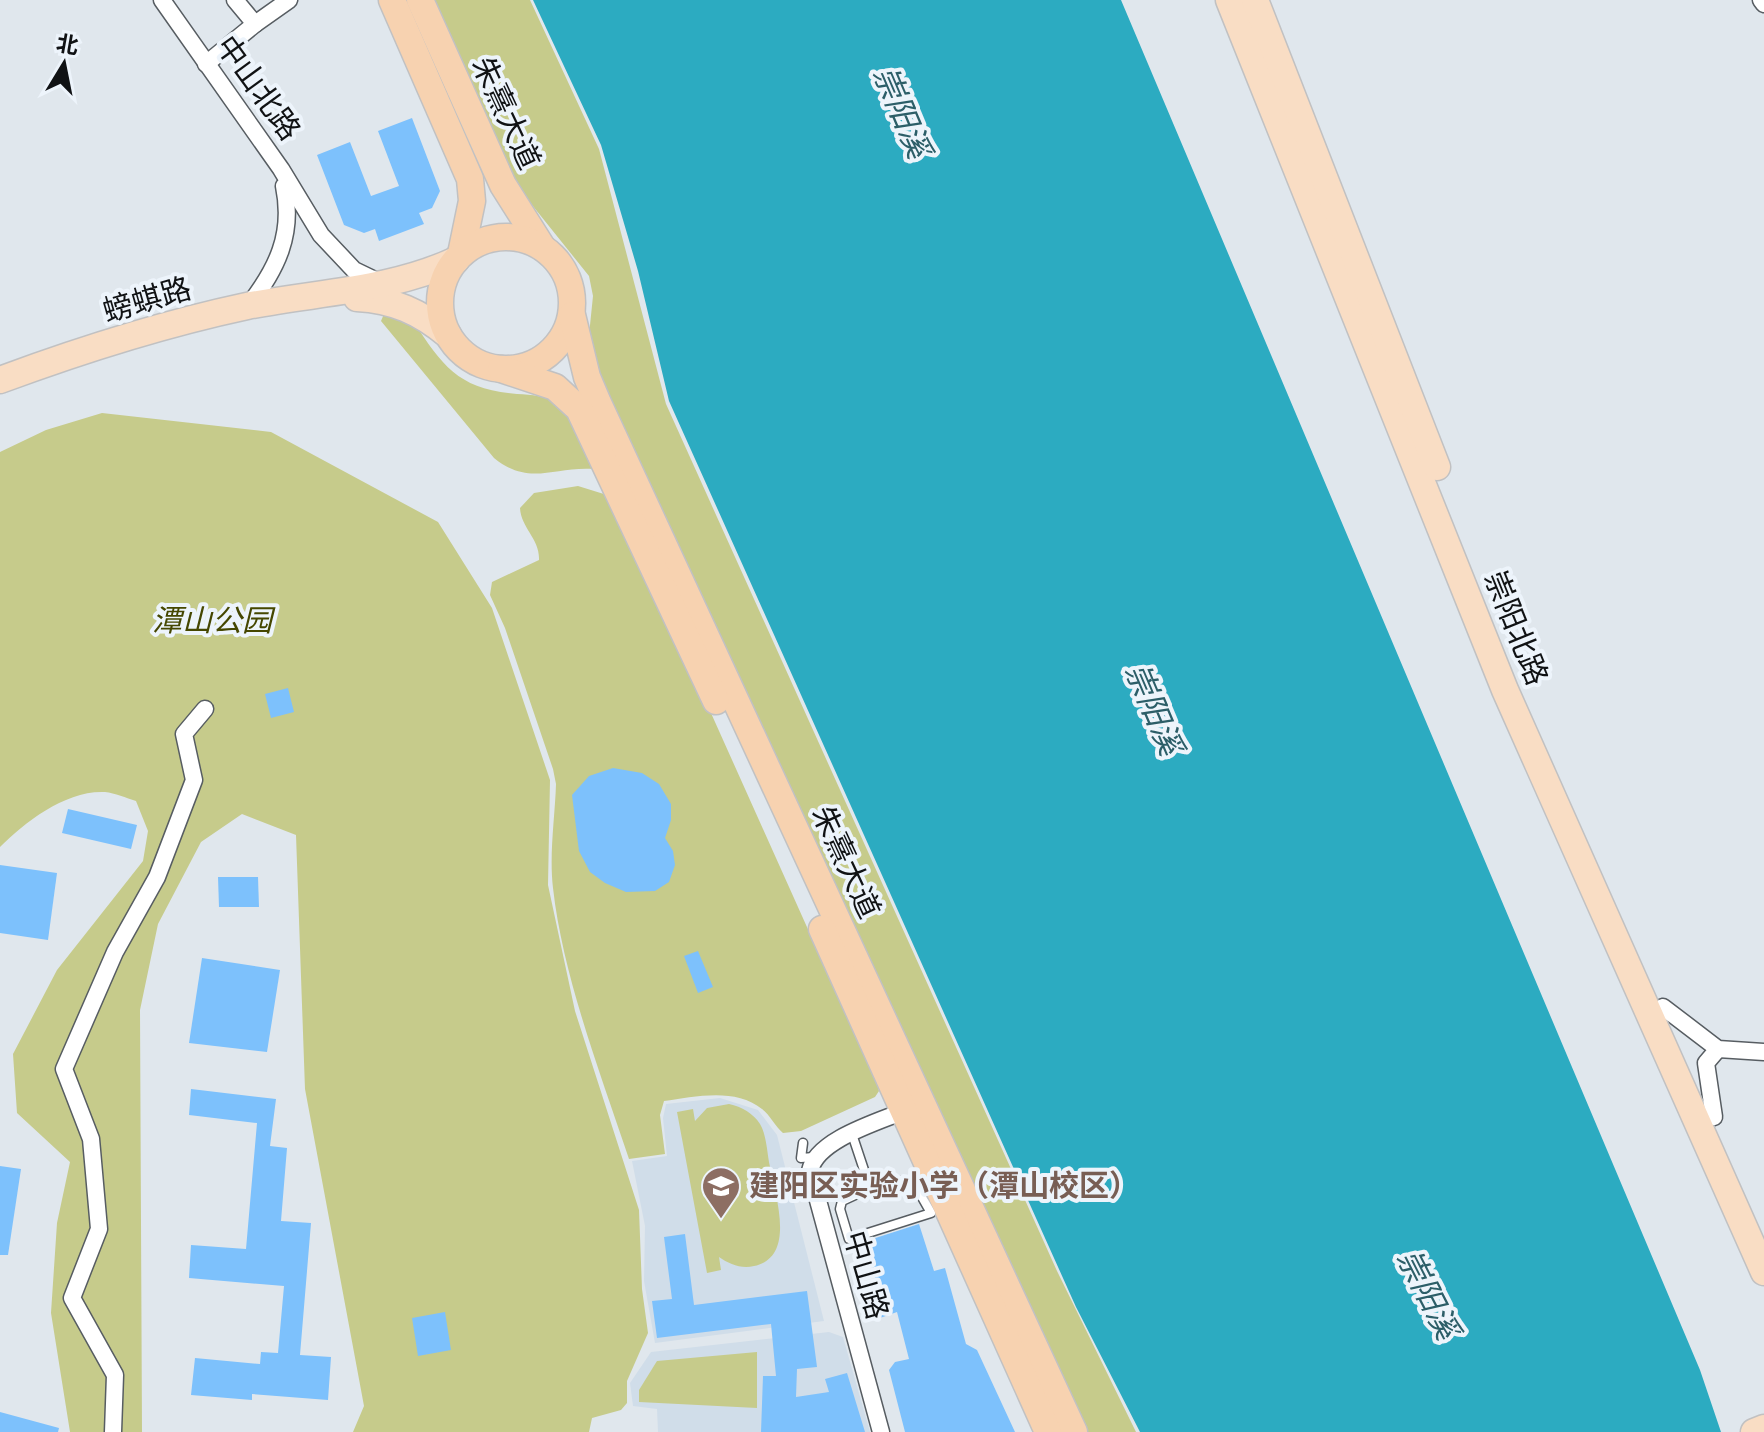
<svg xmlns="http://www.w3.org/2000/svg" width="1764" height="1432" font-family="Spectral,'Noto Sans SC',serif">
<style>
.built{fill:#d0dde9}
.green{fill:#c6cb8b}
.water{fill:#2cabc1}
.building{fill:#7dc1fc}
.lines{fill:none;stroke-linecap:round;stroke-linejoin:round}
.service-casing{stroke:#575d62;stroke-width:11}
.minor-casing{stroke:#575d62;stroke-width:19}
.primary-casing{stroke:#c1c1c2;stroke-width:29}
.trunk-casing{stroke:#c1c1c2;stroke-width:29}
.service{stroke:#fff;stroke-width:8}
.minor{stroke:#fff;stroke-width:16}
.primary{stroke:#f9ddc4;stroke-width:26}
.trunk{stroke:#f7d2b0;stroke-width:26}
.labels{text-anchor:middle;stroke-width:8;stroke-linejoin:round;paint-order:stroke}
.street-label{font-size:30px;fill:#101214;stroke:#edf4fb}
.park-label{font-size:30px;font-style:italic;fill:#454701;stroke:#edf4fb}
.education-label{font-size:30px;font-weight:bold;fill:#785e54;stroke:#edf4fb;text-anchor:start}
.water-label{font-size:32px;font-style:italic;fill:#2c5e68;stroke:#edf4fb}
</style>
<rect width="100%" height="100%" fill="#e0e7ed"/>
<g class="built">
<polygon points="720,1098 758,1110 777,1135 824,1321 655,1343 644,1281 645,1226 632,1161 667,1156 663,1118 666,1104"/>
<polygon points="829,1332 843,1337 870,1432 658,1432 657,1409 633,1406 630,1383 651,1352"/>
</g>
<g class="green">
<polygon points="428,0 530,0 599,149 666,404 1057,1271 1136,1432 1086,1432 602,390 589,335 593,296 589,276 520,190 467,87"/>
<path d="M384,314L413,321C444,368 459,389 517,394C532,395 546,395 558,405C576,420 584,448 594,469C554,466 529,487 494,458L381,321Z"/>
<path d="M102,413L271,432L438,522L492,608L550,780L548,885L575,1011L639,1210L642,1289L648,1333L627,1381V1403L621,1410L592,1418L589,1432H353L364,1406L305,1089L296,835L242,814L201,842L158,924L140,1010L142,1432H70L51,1313L57,1223L70,1162L17,1113L13,1054L57,970L143,861L148,831L136,801C126,798 115,793 105,792C66,790 25,822 0,847V452L46,430Z"/>
<path d="M578,486L607,495L702,693L876,1081L879,1091L875,1097L801,1131L783,1133C775,1126 770,1115 762,1109C735,1087 694,1097 664,1101L660,1115L665,1154L629,1159C601,1075 563,977 553,888C549,854 555,817 556,784L553,769L505,628L490,595L492,582L539,560C540,539 521,528 520,508L534,493Z"/>
<path d="M729,1104C742,1107 753,1113 760,1124C767,1136 767,1154 770,1167C775,1195 797,1257 754,1266C741,1269 729,1264 719,1257L721,1270L707,1273L677,1112L693,1109L695,1121L707,1108Z"/>
<polygon points="757,1352 757,1408 639,1402 639,1390 657,1361"/>
</g>
<polygon class="water" points="533,0 1121,0 1700,1370 1721,1432 1140,1432 1076,1307 669,401 638,271 601,145"/>
<g class="building">
<polygon points="412,118 440,191 432,208 419,213 424,224 379,241 375,229 364,233 344,225 317,155 350,142 371,196 399,186 378,131"/>
<polygon points="288,688 294,712 271,718 265,694"/>
<polygon points="613,768 642,773 659,784 671,804 671,820 665,838 673,851 675,865 669,882 655,891 626,892 605,883 590,872 579,851 572,795 589,776"/>
<polygon points="68,809 137,825 131,849 62,833"/>
<polygon points="0,865 57,873 48,940 0,933"/>
<polygon points="218,877 258,877 259,907 219,907"/>
<polygon points="698,951 713,987 698,993 684,956"/>
<polygon points="202,958 280,970 267,1052 189,1043"/>
<polygon points="191,1089 276,1099 270,1146 287,1148 281,1221 311,1223 300,1355 331,1357 328,1400 252,1394 252,1400 191,1395 195,1358 260,1364 261,1352 278,1353 284,1286 189,1278 191,1245 246,1249 257,1123 189,1115"/>
<polygon points="0,1166 21,1169 8,1255 0,1255"/>
<polygon points="919,1224 934,1271 945,1268 966,1344 977,1350 1015,1432 905,1432 889,1370 895,1362 909,1359 897,1312 880,1318 871,1292 879,1290 863,1242"/>
<polygon points="685,1234 694,1305 807,1291 817,1367 797,1369 796,1397 829,1392 825,1379 847,1373 865,1432 761,1432 763,1376 776,1376 771,1324 657,1338 652,1301 672,1299 664,1237"/>
<polygon points="445,1312 451,1350 418,1356 412,1318"/>
<polygon points="0,1412 59,1428 58,1432 0,1432"/>
</g>
<g class="lines">
<g class="service-casing">
<g id="service">
<polyline points="852,1134 870,1188 842,1201 840,1209 849,1239 931,1213 914,1183 897,1181 870,1188"/>
<polyline points="803,1143 801,1158 814,1157"/>
</g>
</g>
<g class="minor-casing">
<g id="minor">
<polyline points="162,0 281,169 321,235 354,270 381,283"/>
<polyline points="1761,0 1764,4"/>
<polyline points="255,24 289,0"/>
<polyline points="206,64 255,24 235,0"/>
<path d="M248,306C277,269 294,234 284,186"/>
<polyline points="1663,1007 1718,1049 1764,1052"/>
<polyline points="1714,1117 1706,1063 1718,1049"/>
<polyline points="113,1432 115,1375 72,1298 99,1229 91,1139 64,1069 115,952 157,877 194,780 184,734 205,709"/>
<path d="M881,1432L810,1171C816,1139 881,1121 909,1109"/>
</g>
</g>
<g class="primary-casing">
<g id="primary">
<polyline points="1229,0 1505,690 1764,1272"/>
<polyline points="1255,0 1437,467"/>
<path d="M357,298C394,300 420,312 448,335"/>
<path d="M0,380C81,350 163,324 247,306C318,292 390,291 456,260"/>
<polyline points="1754,1432 1764,1428"/>
</g>
</g>
<g class="trunk-casing">
<g id="trunk">
<polyline points="392,0 470,179 472,201 461,254"/>
<polyline points="420,0 503,185 542,247"/>
<circle cx="506" cy="303" r="66"/>
<polyline points="572,315 587,377 598,403 1074,1432"/>
<polyline points="501,369 555,387 579,409 716,701"/>
<polyline points="822,929 1048,1432"/>
</g>
</g>
<use href="#service" class="service"/>
<use href="#minor" class="minor"/>
<use href="#primary" class="primary"/>
<use href="#trunk" class="trunk"/>
</g>
<defs>
<g id="school-pin" transform="scale(2)"><path d="M0 17L-7.5 6A9.5 9.5 0 1 1 7.5 6Z" fill="#8d6e63" stroke="#edf4fb"/><path d="M0-5L7-2L0 1L-7-2ZM-4 1L0 2.5L4 1V4Q0 6-4 4Z" fill="#fff"/></g>
</defs>
<g fill-rule="evenodd">
<use href="#school-pin" x="721" y="1186"/>
</g>
<g class="labels">
<g class="street-label">
<text transform="translate(258 88) rotate(54)" y="10">中山北路</text>
<text transform="translate(506 113) rotate(65)" y="10">朱熹大道</text>
<text transform="translate(147 300) rotate(-16)" y="10">螃蜞路</text>
<text transform="translate(1516 628) rotate(68)" y="10">崇阳北路</text>
<text transform="translate(846 862) rotate(65)" y="10">朱熹大道</text>
<text transform="translate(866 1275) rotate(74)" y="10">中山路</text>
</g>
<g class="park-label">
<text x="212" y="631">潭山公园</text>
</g>
<g class="education-label">
<text x="749" y="1196">建阳区实验小学（潭山校区）</text>
</g>
<g class="water-label">
<text transform="translate(902 112) rotate(67)" y="11">崇阳溪</text>
<text transform="translate(1154 709) rotate(67)" y="11">崇阳溪</text>
<text transform="translate(1428 1294) rotate(63)" y="11">崇阳溪</text>
</g>
</g>
<g transform="translate(64 64) rotate(10)" stroke="#edf4fb" stroke-width="6" paint-order="stroke">
<path d="M0-6L14 30L0 20L-14 30Z" fill="#101214"/>
<text y="-12" font-size="22" font-weight="bold" text-anchor="middle" fill="#101214">北</text>
</g>
</svg>
